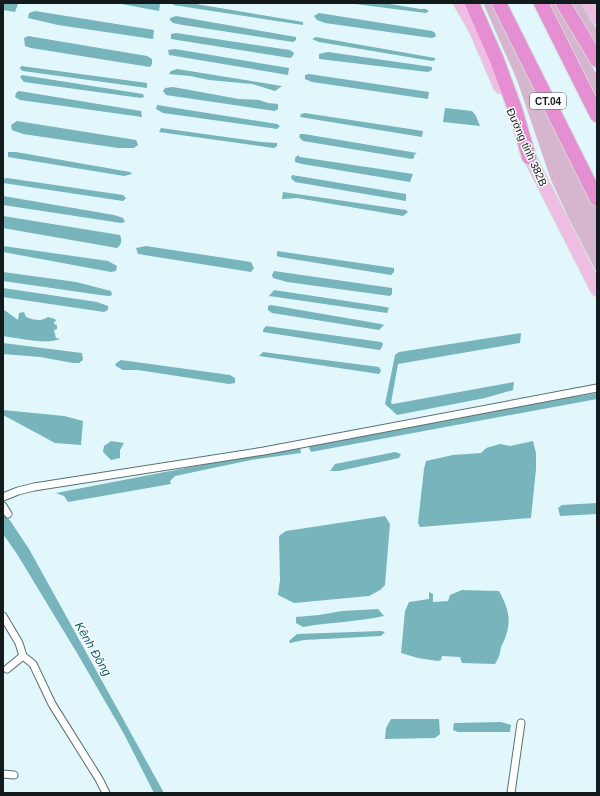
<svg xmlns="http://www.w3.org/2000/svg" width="600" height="796" font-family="Helvetica,sans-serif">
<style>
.green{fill:#d6b6ce}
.water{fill:#77b4bc}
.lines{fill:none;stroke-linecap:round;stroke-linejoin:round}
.minor-casing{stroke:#5c7072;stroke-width:9}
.primary-casing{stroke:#d4d6d6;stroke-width:14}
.motorway-casing{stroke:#d4d6d6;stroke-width:16}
.minor{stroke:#fff;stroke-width:7}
.primary{stroke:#efbce4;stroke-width:12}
.motorway{stroke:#e58fd2;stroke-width:14}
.labels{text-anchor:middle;stroke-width:3;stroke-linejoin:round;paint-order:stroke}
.shield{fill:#fff;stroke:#595f5f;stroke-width:1}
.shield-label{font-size:10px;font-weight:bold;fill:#121a1b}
.street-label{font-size:11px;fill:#121a1b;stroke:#fff}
.water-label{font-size:12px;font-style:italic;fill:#086069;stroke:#fff}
</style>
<rect width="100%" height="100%" fill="#e1f7fb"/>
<g class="green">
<polygon points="483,3 497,3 597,202 597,273 569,219 551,180 517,80"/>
<polygon points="545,3 554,3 571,29 597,75 597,105"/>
<polygon points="571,3 583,3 597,30 597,49"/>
</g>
<g class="water">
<polygon points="3,3 16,3 18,4 15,12 3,10"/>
<polygon points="116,3 160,4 159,11"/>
<polygon points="173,3 190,3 303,22 303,25 173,5"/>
<polygon points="347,3 384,3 420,9 426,9 429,11 426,13"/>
<polygon points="35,11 154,30 153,39 58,25 28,18 29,13"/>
<polygon points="319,13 432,31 435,33 436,35 435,37 431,38 325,23 317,20 314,16"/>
<polygon points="176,16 296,37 296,40 293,42 183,25 173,23 170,20 170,18"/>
<polygon points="176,33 290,50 294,53 293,56 290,58 171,39 171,34"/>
<polygon points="28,36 147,56 152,59 152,64 150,67 31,48 25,46 24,38"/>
<polygon points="316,37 435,58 435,60 432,61 319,42 312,39"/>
<polygon points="175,49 289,68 288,75 169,55 168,50"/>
<polygon points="328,52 432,67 432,70 428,72 319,59 319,54"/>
<polygon points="21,66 147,83 147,88 23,71 20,69"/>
<polygon points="177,69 282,86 275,91 252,84 209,80 190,76 169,74 171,71"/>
<polygon points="309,74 429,92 428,99 312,82 305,79 305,75"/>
<polygon points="22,75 143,94 144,97 141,98 24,82 20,77"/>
<polygon points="173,87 239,99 259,100 268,103 278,104 278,109 275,111 166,95 163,91 165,88"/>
<polygon points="19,91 141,111 142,117 20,100 15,97 16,93"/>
<polygon points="157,105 277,124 280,126 277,129 163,113 156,109"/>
<polygon points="445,108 472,111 476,116 480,126 443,122"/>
<polygon points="305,113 423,131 422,137 300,117 301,114"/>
<polygon points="17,121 136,140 138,145 134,148 118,148 23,134 12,130 11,125"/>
<polygon points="161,128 262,142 277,143 277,146 274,148 159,132"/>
<polygon points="300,134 304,134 417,153 414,155 414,158 412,159 303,141 299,137"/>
<polygon points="8,152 16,152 130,172 132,174 124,176 8,157"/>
<polygon points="298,155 300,157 413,174 410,182 302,164 295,162 295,158"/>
<polygon points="292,175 406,194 406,201 295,182 291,178"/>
<polygon points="7,178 123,195 126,198 123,201 3,183 3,179"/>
<polygon points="283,192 406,210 408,212 403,216 297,198 282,199"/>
<polygon points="3,196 114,215 123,218 125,222 121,223 3,205"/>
<path d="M3,216L120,235C122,240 122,244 117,248L3,228Z"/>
<polygon points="3,246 108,261 117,266 116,271 111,272 3,252"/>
<polygon points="146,246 251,262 254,268 251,272 138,254 136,248"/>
<polygon points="277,251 394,268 394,272 391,275 280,257 277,256"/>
<polygon points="274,271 392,288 392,294 390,296 287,282 273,278 272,275"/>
<polygon points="3,272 76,282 111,291 112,295 109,296 100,295 3,281"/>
<polygon points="3,288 97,302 108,306 108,310 104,312 3,297"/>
<polygon points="274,290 386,307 389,308 387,313 269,296"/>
<polygon points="271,305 381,324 384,325 379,330 272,313 268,310 268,306"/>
<path d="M3,309L18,320L19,313L24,312L26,317C35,320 40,322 48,317L55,319L56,321L54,322V324L57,325V329L54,330L56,338L60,339C47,345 18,338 3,336Z"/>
<polygon points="266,326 381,342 383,344 381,349 379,350 263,332 263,330"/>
<polygon points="521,333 520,343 398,364 391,403 393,404 514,382 513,390 485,398 397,415 385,404 394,360 395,355 399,352"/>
<polygon points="3,343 82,353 83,360 79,363 73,363 40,357 3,354"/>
<polygon points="263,352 379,367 381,371 379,374 259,356"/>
<polygon points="121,360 230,375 235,378 235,383 229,384 138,370 123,370 116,366 115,364"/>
<polygon points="597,393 597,399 311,452 309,448 310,446 498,409"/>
<polygon points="3,410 64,416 83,421 81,445 55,443 3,415"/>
<polygon points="111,441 124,443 120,450 120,458 111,460 103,452 104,446"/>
<polygon points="533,441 536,453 536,469 531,518 420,527 418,523 424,469 426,461 453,455 481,453 486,448 500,444 510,446"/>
<polygon points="300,446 301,453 251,460 175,476 170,481 171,484 68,502 64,496 56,493"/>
<polygon points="395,452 401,454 399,458 339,471 330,471 335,464"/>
<polygon points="597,503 597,514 560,516 558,508 562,505"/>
<polygon points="3,510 29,549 164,793 154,793 124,734 77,653 17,554 3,534"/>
<polygon points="385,516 390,524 385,585 380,590 369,596 294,603 278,595 280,580 279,536 286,531"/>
<path d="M462,590L499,591C507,606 512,618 506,635C505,639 503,643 501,647C500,654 499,658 495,664L462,663L460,657L442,656L441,660L438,661L418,658L401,653L405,611L409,602L429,599V592L433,594V602L448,601L450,595Z"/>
<path d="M378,609L384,616C357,622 330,622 303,627L296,623V617L319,615L342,611Z"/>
<polygon points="381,631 385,632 381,636 304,640 290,643 289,641 297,634"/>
<polygon points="391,719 439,719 440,734 435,738 385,739 386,728"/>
<polygon points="501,722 511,725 510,732 458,732 453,730 454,723"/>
</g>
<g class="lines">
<g class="minor-casing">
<g id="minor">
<polyline points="3,497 18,491 34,487 264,451 597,388"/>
<polyline points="3,506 8,514"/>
<polyline points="3,616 19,643 23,656 33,664 52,704 99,779 106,793"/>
<polyline points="7,669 23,656"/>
<polyline points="3,774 14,775"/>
<polyline points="511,793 521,723"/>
</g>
</g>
<g class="primary-casing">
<g id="primary">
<polyline points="460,3 475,29 500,87"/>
<polyline points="589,3 597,18"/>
<polyline points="525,148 597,290"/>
</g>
</g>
<g class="motorway-casing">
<g id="motorway">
<polyline points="472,3 497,60 515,109 529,157"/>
<polyline points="499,3 597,199"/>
<polyline points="541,3 597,115"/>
<polyline points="563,3 597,60"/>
</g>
</g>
<use href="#minor" class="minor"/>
<use href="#primary" class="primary"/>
<use href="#motorway" class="motorway"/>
</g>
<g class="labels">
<rect class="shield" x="530" y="93" width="36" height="16" rx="3"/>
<g class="shield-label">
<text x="548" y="105">CT.04</text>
</g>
<g class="street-label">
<text transform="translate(527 147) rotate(66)" y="4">Đường tỉnh 382B</text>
</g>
<g class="water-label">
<text transform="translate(93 649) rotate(60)" y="4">Kênh Đông</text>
</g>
</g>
<rect width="600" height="796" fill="none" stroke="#121a1b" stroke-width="8"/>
</svg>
